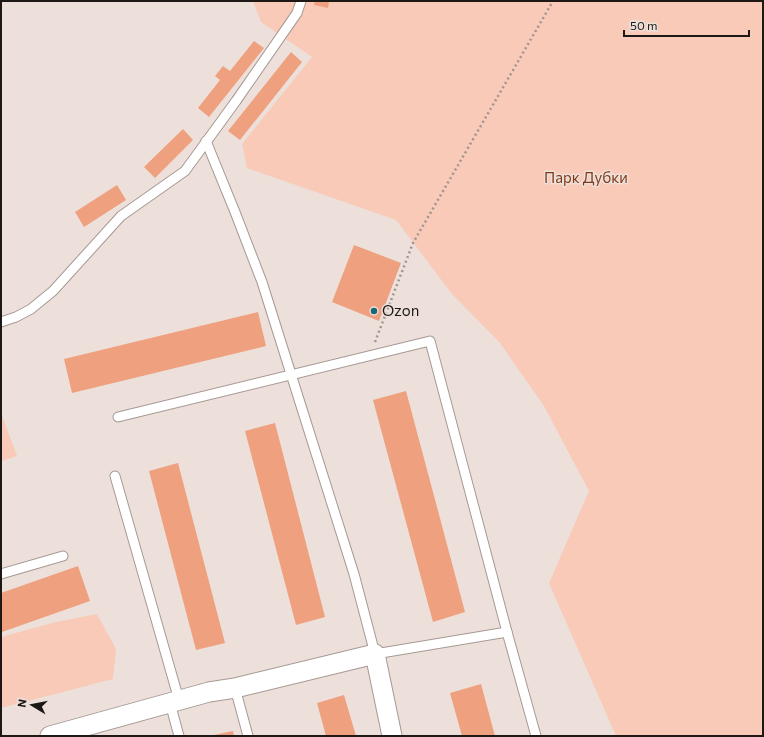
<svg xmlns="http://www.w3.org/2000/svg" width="764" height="737" font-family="Commissioner,sans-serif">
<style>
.green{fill:#f8cab7}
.building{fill:#eea07f}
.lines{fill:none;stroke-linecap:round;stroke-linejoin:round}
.lane-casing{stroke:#a69994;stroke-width:11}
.street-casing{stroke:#a69994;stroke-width:21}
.path{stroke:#9f9592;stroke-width:2.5;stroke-dasharray:2 3;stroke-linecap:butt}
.lane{stroke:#fff;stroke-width:9}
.street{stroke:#fff;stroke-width:19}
.poi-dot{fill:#1d6872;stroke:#ede0db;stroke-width:1.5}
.labels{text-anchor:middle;stroke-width:3;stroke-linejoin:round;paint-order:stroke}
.park-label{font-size:15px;fill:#803a18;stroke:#ede0db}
.poi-label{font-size:15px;fill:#1d1816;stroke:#ede0db;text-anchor:start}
</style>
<rect width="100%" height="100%" fill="#ede0db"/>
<g class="green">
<polygon points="253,1 763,1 763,736 616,736 549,583 589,491 544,406 500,343 452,294 396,220 247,168 242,144 312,57 261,22"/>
<polygon points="1,413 17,456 1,461"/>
<polygon points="97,614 116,649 113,679 1,708 1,637 56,622"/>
</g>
<g class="building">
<polygon points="315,1 329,1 328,8 314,5"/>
<polygon points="254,41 264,48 209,117 198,108 220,80 215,76 223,66 230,71"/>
<polygon points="291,52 302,62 240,140 228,131"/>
<polygon points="183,129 193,140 155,178 144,167"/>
<polygon points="117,185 126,200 84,227 75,212"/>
<polygon points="354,245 401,263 379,321 332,302"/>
<polygon points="258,312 266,346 72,393 64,359"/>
<polygon points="406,391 465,612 433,622 373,400"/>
<polygon points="275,423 325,617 296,625 245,431"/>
<polygon points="178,463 225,643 196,650 149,471"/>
<polygon points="78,566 90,601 2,632 1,593"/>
<polygon points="481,684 495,736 462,736 450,693"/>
<polygon points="344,695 356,736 326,736 317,703"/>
<polygon points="233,731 234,736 214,736 214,735"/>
</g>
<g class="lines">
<g class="lane-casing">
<g id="lane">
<polyline points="1,322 16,317 31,309 53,291 121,216 185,171 236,101 297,13 301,1"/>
<polyline points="118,417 430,341 507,632 375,654 354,574 262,282 235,212 206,141"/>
<polyline points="115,476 179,700"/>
<polyline points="1,574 63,556"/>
<polyline points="507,632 536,736"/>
<polyline points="235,688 248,736"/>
<polyline points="170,703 179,736"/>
</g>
</g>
<g class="street-casing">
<polyline id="street" points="50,736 209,692 235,688 375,654 392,736"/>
</g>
<polyline class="path" points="375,342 413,243 553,1"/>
<use href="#lane" class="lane"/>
<use href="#street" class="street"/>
</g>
<circle class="poi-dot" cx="374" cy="311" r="4"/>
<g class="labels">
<g class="park-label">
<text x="586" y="183">Парк Дубки</text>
</g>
<g class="poi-label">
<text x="382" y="316">Ozon</text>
</g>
</g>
<rect width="764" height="737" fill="none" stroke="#1d1816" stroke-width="4"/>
<g transform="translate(32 705) rotate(280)" stroke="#ede0db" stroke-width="3" paint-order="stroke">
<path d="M0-3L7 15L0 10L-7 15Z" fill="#1d1816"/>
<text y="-6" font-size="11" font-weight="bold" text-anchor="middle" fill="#1d1816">N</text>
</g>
<path d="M624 30v6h125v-6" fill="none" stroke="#1d1816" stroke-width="2"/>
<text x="630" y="30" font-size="12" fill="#1d1816" stroke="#ede0db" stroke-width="3" paint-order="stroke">50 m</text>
</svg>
